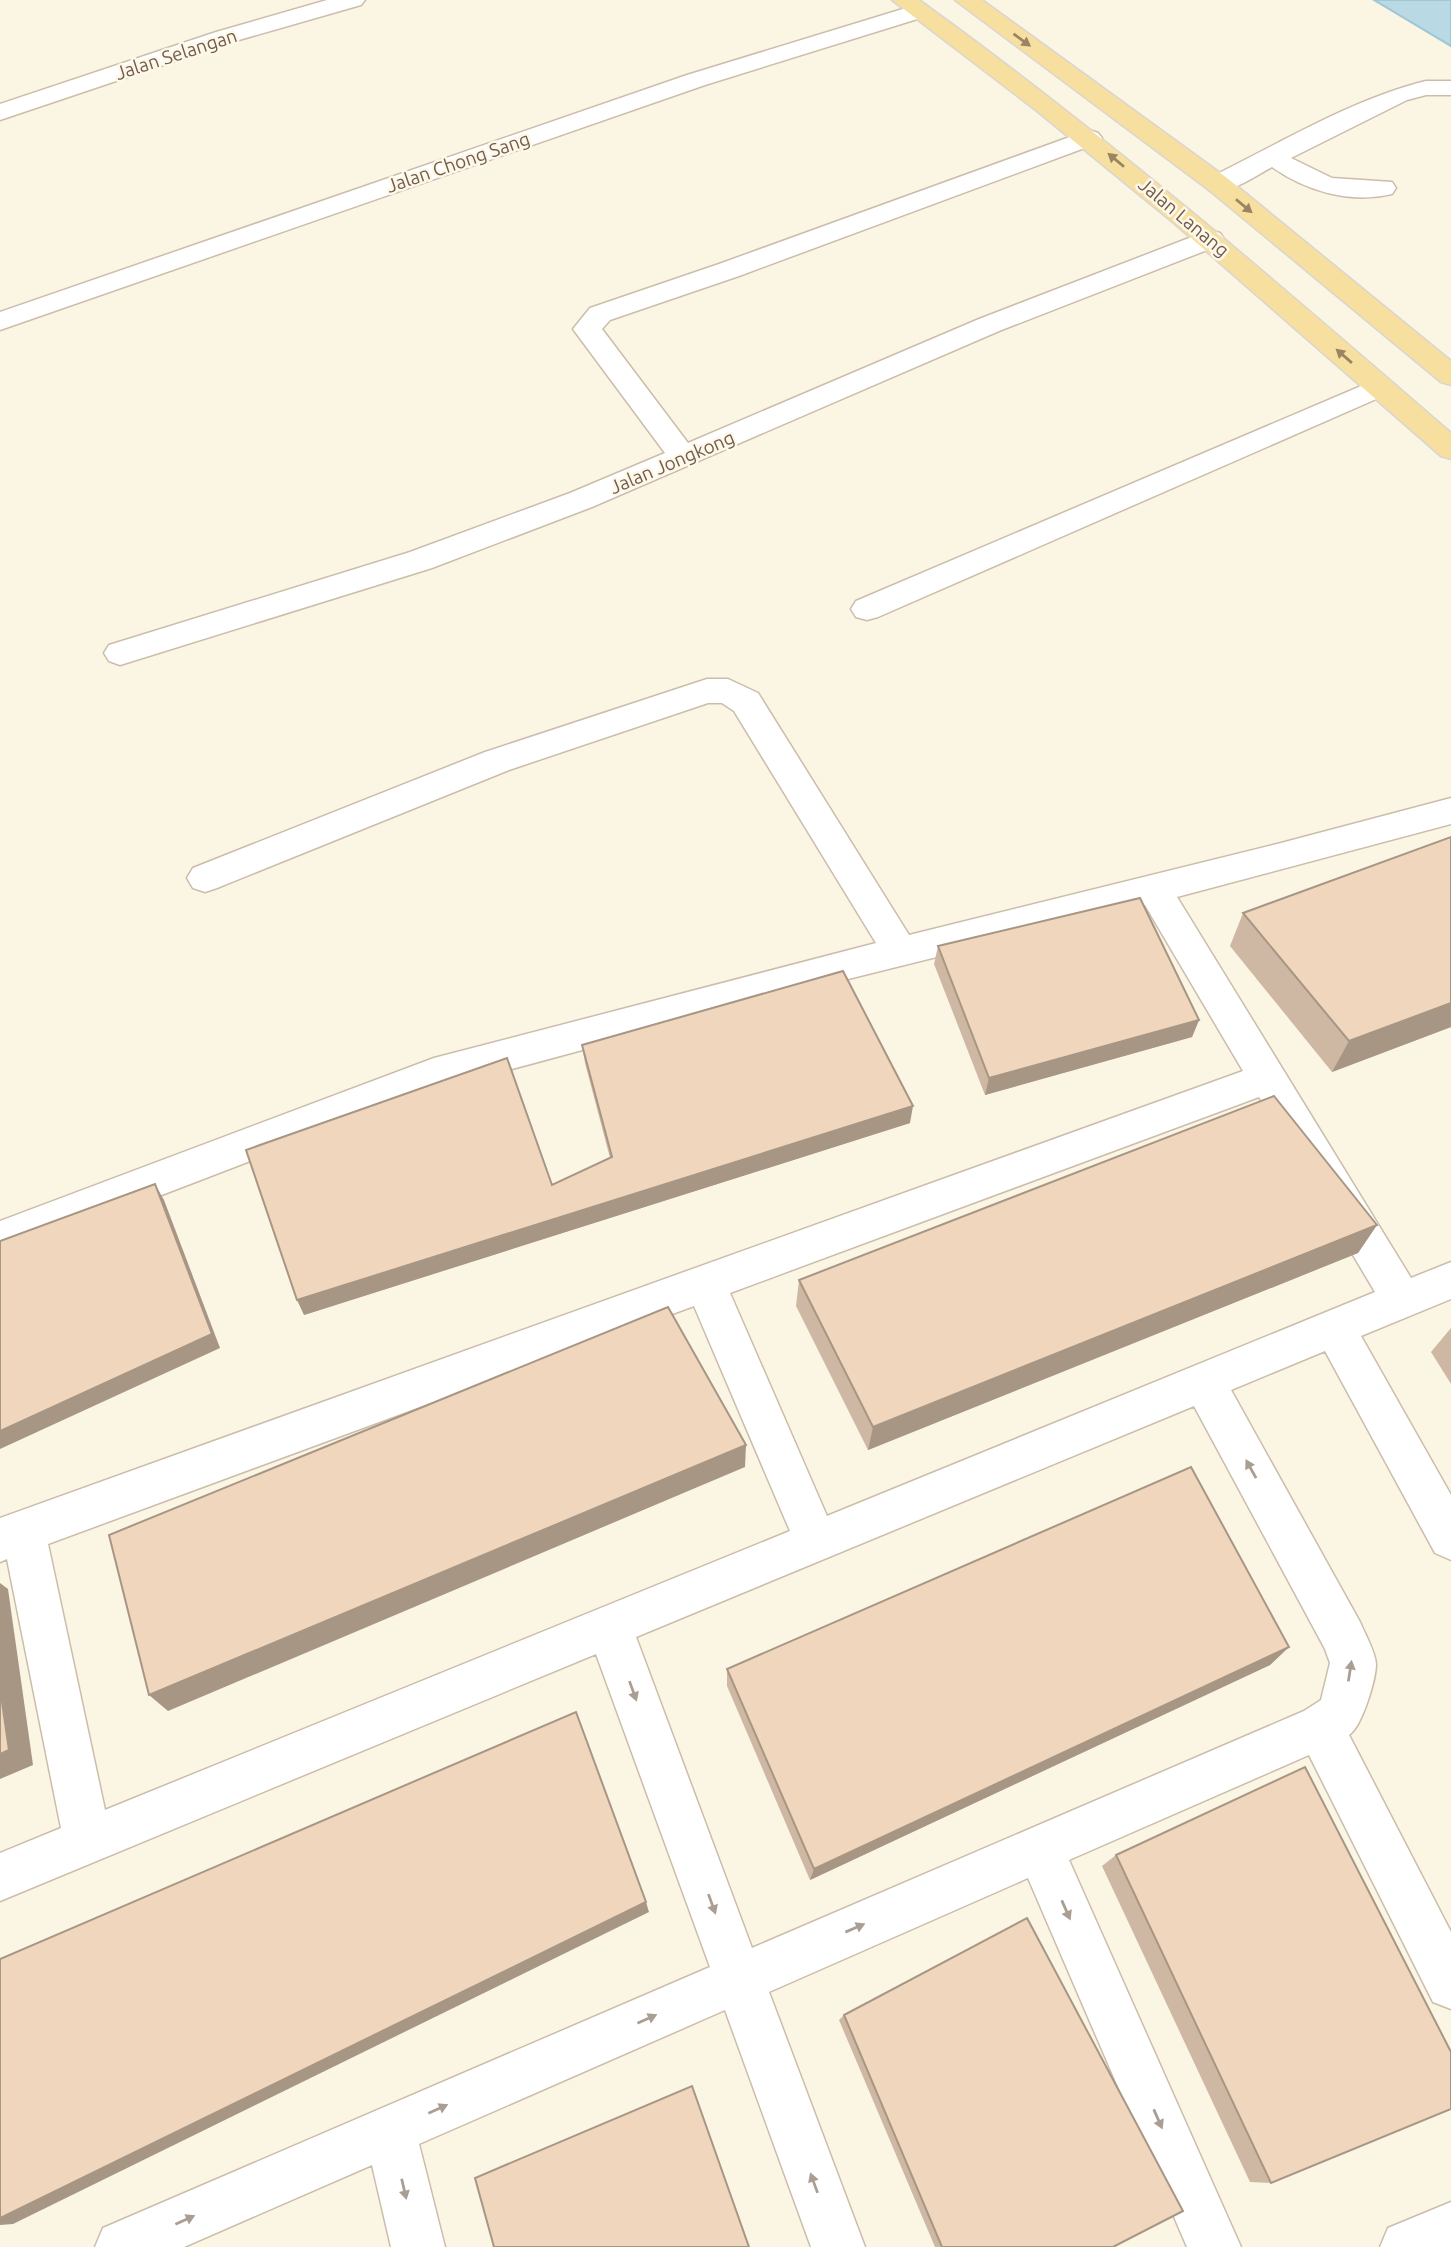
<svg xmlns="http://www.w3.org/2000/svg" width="1451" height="2247" font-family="Ubuntu,sans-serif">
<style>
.water{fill:#b9d9e4;stroke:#a0c7d5;stroke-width:2}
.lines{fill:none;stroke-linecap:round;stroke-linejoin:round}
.minor-casing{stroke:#ccbdab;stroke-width:3}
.major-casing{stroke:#dad5d0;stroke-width:3}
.minor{fill:#fff;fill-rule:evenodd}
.major{fill:#f7e09f;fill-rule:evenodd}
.wall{fill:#ceb8a3}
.shaded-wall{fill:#a79684}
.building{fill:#efd6bd;stroke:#a79684;stroke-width:2}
.oneway{fill:#9a8464}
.oneway2{fill:#aa9e93}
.labels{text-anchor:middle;stroke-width:5;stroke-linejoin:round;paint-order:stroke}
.far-street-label{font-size:19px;fill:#725d4b;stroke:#fef8ea}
</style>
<rect width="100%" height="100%" fill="#fbf5e4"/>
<polygon class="water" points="1374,0 1451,0 1451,46"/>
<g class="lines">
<g class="minor-casing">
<g id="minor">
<polygon points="327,0 365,0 361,5 232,42 0,120 0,104 216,32"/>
<polygon points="919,4 927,6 931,11 927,16 705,85 0,330 0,312 687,75"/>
<path d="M1426,81H1451V95H1426L1407,100L1291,158L1332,178L1392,182L1396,188L1392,194C1350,204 1306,191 1272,167C1253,177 1230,195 1209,190L1205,184L1209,178C1277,145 1352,99 1426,81Z"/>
<polygon points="1089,130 1098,133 1102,138 1098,143 739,276 610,320 602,329 688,443 979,319 1202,233 1211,231 1220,233 1224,239 1220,245 999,331 592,507 432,568 120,665 109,661 104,653 109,645 410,552 570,493 665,453 573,329 590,308 719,264"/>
<polygon points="1380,378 1390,381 1394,387 1390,393 878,617 867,620 856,617 851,609 856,601"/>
<path d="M707,679H728L758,693L909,935L1281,843L1451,798V824L1177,897L1411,1278L1451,1262V1299L1361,1336L1451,1495V1560L1435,1553L1325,1351L1231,1390L1360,1622C1365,1634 1375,1651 1376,1664C1376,1679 1362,1727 1349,1735L1451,1932V2009L1433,2002L1309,1755L1069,1860L1241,2247H1187L1028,1878L769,1992L865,2247H811L725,2010L419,2144L445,2247H391L372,2165L184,2247H95L103,2228L710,1967L596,1654L0,1901V1853L61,1828L7,1559L0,1562V1518L1243,1071L1145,905L812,988L438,1089L0,1257V1221L434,1058L876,943L734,711L722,703H708L509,770L217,888L205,892L193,888L187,878L193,868L485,752ZM1259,1097L1375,1292L827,1516L730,1293ZM694,1306L790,1531L105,1810L48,1544ZM1194,1406L1325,1649L1330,1663L1321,1700L1304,1711L752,1948L636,1637Z"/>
<polygon points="1451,2202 1451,2247 1380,2247 1388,2228"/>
</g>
</g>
<g class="major-casing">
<g id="major">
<path d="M892,0H919C1105,134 1278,283 1451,433V459L1441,456L1174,223L1037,111Z"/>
<polygon points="955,0 982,0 1227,178 1451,361 1451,385 1441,382 1209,190"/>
</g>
</g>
<use href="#minor" class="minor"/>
<use href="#major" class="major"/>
</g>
<g class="wall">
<polygon points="1451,837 1451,1027 1332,1072 1230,946 1243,913"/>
<polygon points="938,946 1199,1020 1192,1037 985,1095 934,964"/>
<polygon points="582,1045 910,1123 304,1315 552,1185 610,1158 585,1063"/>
<polygon points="1377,1225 1358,1253 868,1450 796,1306 799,1280"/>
<polygon points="1451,1328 1451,1384 1431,1352"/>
<polygon points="1289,1647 1270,1665 810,1880 727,1686 727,1669"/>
<polygon points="1116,1855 1271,2183 1250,2182 1102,1866"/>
<polygon points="844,2015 1113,2247 935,2247 839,2020"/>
</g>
<g class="shaded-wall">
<polygon points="1451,1003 1451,1027 1332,1072 1349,1041"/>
<polygon points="1199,1020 1192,1037 985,1095 989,1078"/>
<polygon points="913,1106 910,1123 304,1315 297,1300"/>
<polygon points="155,1184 164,1200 220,1348 0,1449 0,1431"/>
<polygon points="1377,1225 1358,1253 868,1450 873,1427"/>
<polygon points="746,1445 745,1467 168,1711 149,1695"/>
<polygon points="0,1583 8,1589 33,1765 0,1779"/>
<polygon points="1289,1647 1270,1665 810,1880 814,1869"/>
<polygon points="646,1902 649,1912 13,2224 0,2225 0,2218"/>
</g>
<g class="building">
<polygon points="1451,837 1451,1003 1349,1041 1243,913"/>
<polygon points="1140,898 1199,1020 989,1078 938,946"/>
<polygon points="843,971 913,1106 297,1300 246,1150 507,1058 552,1185 612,1157 582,1045"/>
<polygon points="1274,1096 1377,1225 873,1427 799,1280"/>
<polygon points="155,1184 212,1334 0,1431 0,1241"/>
<polygon points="668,1307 746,1445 149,1695 109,1535"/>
<polygon points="1191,1467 1289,1647 814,1869 727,1669"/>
<polygon points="0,1688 9,1750 0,1754"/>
<polygon points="576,1712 646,1902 0,2218 0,1959"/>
<polygon points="1305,1767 1451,2052 1451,2109 1271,2183 1116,1855"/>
<polygon points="1027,1918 1183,2211 1113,2247 942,2247 844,2015"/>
<polygon points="692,2086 749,2247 494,2247 475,2178"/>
</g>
<defs><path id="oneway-solid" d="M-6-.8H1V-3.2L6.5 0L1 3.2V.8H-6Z" transform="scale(1.75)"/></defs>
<g class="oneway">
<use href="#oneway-solid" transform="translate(1022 40) rotate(36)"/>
<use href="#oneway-solid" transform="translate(1116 160) rotate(-140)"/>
<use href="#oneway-solid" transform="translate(1244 206) rotate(40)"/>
<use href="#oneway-solid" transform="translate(1344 356) rotate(-139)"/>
</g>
<g class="oneway2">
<use href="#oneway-solid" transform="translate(1251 1469) rotate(-119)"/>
<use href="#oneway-solid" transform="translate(1350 1671) rotate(-81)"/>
<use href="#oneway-solid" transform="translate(633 1691) rotate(70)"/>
<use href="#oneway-solid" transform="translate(712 1904) rotate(70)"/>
<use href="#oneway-solid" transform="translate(1066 1910) rotate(66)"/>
<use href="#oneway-solid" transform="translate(855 1928) rotate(-23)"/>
<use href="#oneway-solid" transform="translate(647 2019) rotate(-24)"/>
<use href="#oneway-solid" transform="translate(438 2109) rotate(-24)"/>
<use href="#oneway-solid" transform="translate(1158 2119) rotate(66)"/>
<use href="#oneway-solid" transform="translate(814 2183) rotate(-110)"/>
<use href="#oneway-solid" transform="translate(404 2189) rotate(77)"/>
<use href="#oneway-solid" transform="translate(185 2220) rotate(-24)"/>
</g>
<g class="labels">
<g class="far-street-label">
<text transform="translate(176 54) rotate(-18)" y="7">Jalan Selangan</text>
<text transform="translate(458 162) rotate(-19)" y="7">Jalan Chong Sang</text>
<text transform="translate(1184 217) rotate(40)" y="7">Jalan Lanang</text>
<text transform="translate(672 462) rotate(-23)" y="7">Jalan Jongkong</text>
</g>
</g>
</svg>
